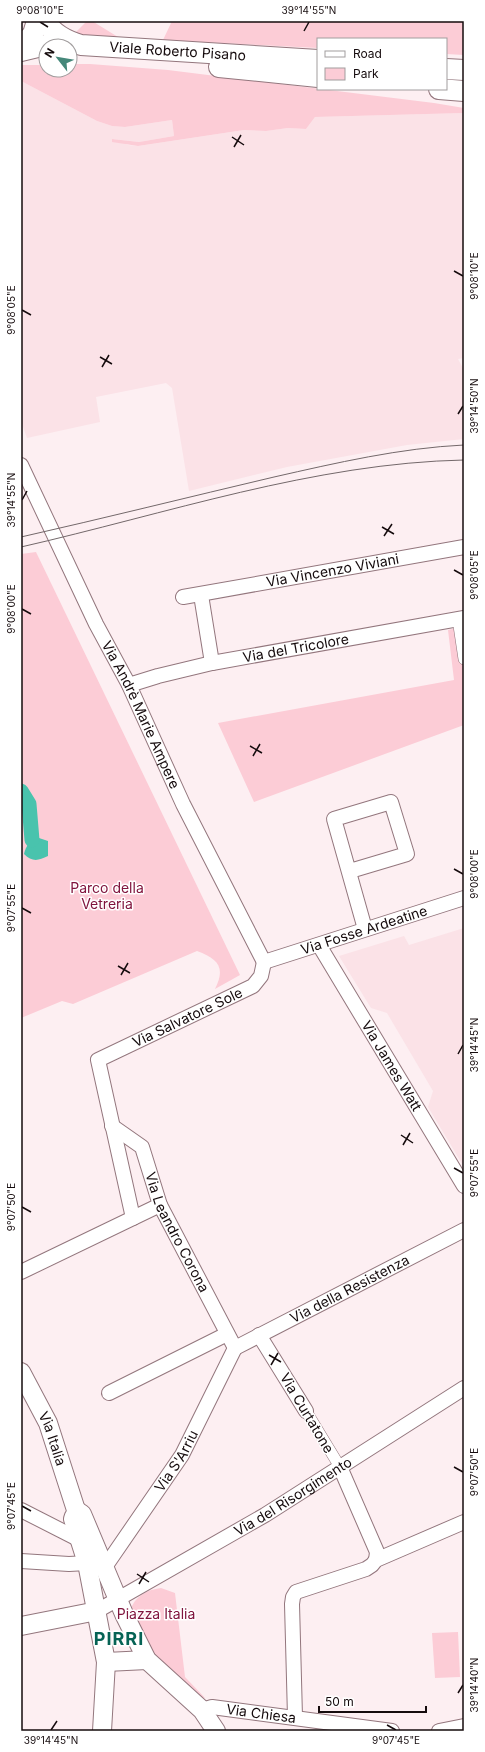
<svg xmlns="http://www.w3.org/2000/svg" width="485" height="1752" font-family="Inter,sans-serif">
<style>
.built{fill:#fbe2e7}
.green{fill:#fcccd6}
.water{fill:#49c3ad}
.lines{fill:none;stroke-linecap:round;stroke-linejoin:round}
.canal{stroke:#49c3ad;stroke-width:15}
.pedestrian-casing{stroke:#93767d;stroke-width:12}
.minor-casing{stroke:#93767d;stroke-width:16}
.tertiary-casing{stroke:#93767d;stroke-width:20}
.secondary-casing{stroke:#93767d;stroke-width:22}
.pedestrian{stroke:#fff;stroke-width:11}
.minor{stroke:#fff;stroke-width:14}
.tertiary{stroke:#fff;stroke-width:18}
.secondary{stroke:#fff;stroke-width:20}
.tram{stroke:#73686a;stroke-width:1}
.ticks{fill:none;stroke:#150b0d;stroke-width:1.5}
.labels{text-anchor:middle;stroke-width:3;stroke-linejoin:round;paint-order:stroke}
.street-label{font-size:14px;fill:#150b0d;stroke:#fff}
.park-label{font-size:14px;fill:#80153e;stroke:#fff}
.district-label{font-size:18px;font-weight:bold;letter-spacing:1px;fill:#066355;stroke:#fff}
.neatline{fill:none;stroke:#150b0d;stroke-width:1.5}
.ticks-label{font-size:10px;text-anchor:middle;fill:#150b0d}
</style>
<rect width="100%" height="100%" fill="#fdeff2"/>
<g class="built">
<polygon points="21,81 97,121 112,126 125,127 172,120 174,136 139,142 112,139 128,145 138,146 244,130 266,131 288,128 306,129 315,117 464,113 464,358 458,359 464,370 464,439 407,445 287,467 189,491 172,388 166,383 96,397 100,422 27,438 21,421"/>
<polygon points="464,928 464,1167 428,1107 433,1091 387,1013 371,1008 339,956 404,936 409,945"/>
</g>
<g class="green">
<polygon points="87,21 92,21 118,37 91,39 74,34"/>
<polygon points="172,21 464,21 464,55 446,54 446,39 318,39 318,48 163,40"/>
<polygon points="70,64 90,64 168,70 434,103 464,108 464,113 315,117 306,129 288,128 266,131 244,130 138,146 112,142 112,139 139,142 174,136 172,120 125,127 112,126 97,121 21,81 21,65 46,65 46,70 70,70"/>
<path d="M36,552L240,975L215,989C226,967 218,959 197,951L73,1004L62,1001L21,1018V554Z"/>
<polygon points="464,626 464,725 254,802 218,723 454,680 448,630"/>
<path d="M161,1588L175,1593L185,1677L205,1698L197,1697L153,1657L130,1611C135,1596 146,1590 161,1588Z"/>
<polygon points="458,1632 460,1677 435,1678 432,1633"/>
</g>
<path class="water" d="M39,838L48,841V856C38,861 32,862 24,854C26,845 30,841 39,838Z"/>
<g class="lines">
<polyline class="canal" points="21,791 29,804 32,840"/>
<g class="pedestrian-casing">
<g id="pedestrian">
<polyline points="458,619 464,659"/>
<polyline points="306,1411 340,1467"/>
</g>
</g>
<g class="minor-casing">
<g id="minor">
<path id="s1" d="M21,465L96,624L129,685L183,804L264,962"/>
<polyline points="201,595 212,663"/>
<path id="s2" d="M183,597L464,547"/>
<path id="s3" d="M129,685L158,676L212,663L464,618"/>
<polyline points="350,871 407,854 391,802 334,819 365,929"/>
<path id="s4" d="M319,945L464,1186"/>
<path id="s5" d="M264,962L464,898"/>
<path id="s6" d="M112,1126L142,1147L160,1205L235,1348"/>
<path id="s7" d="M133,1218L98,1060L253,986L261,976L264,962"/>
<polyline points="21,1272 160,1205"/>
<polyline points="259,1335 306,1411"/>
<path id="s8" d="M235,1348L464,1230"/>
<polyline points="109,1393 227,1334"/>
<polyline points="340,1467 377,1552 376,1560"/>
<polyline points="21,1510 80,1540"/>
<polyline points="21,1561 69,1564 87,1563"/>
<path id="s9" d="M105,1567L182,1455L235,1348"/>
<path id="s10" d="M97,1611L265,1515L464,1388"/>
<path id="s11" d="M202,1710L212,1707L392,1731"/>
<polyline points="295,1717 292,1604 293,1597 296,1592 366,1569 372,1565 376,1560 464,1522"/>
<polyline points="439,1731 464,1726"/>
</g>
</g>
<g class="tertiary-casing">
<g id="tertiary">
<path id="s12" d="M21,1372L48,1423L76,1510"/>
<polyline points="76,1510 82,1514 124,1614 147,1660 202,1710 216,1731"/>
<polyline points="74,1516 73,1519 87,1563 106,1662 102,1731"/>
<polyline points="21,1626 97,1611"/>
<polyline points="106,1662 147,1660"/>
</g>
</g>
<g class="secondary-casing">
<g id="secondary">
<path id="s13" d="M45,21C53,34 67,41 81,45L318,60"/>
<polyline points="21,47 33,34 37,21"/>
<polyline points="21,51 46,45 50,46"/>
<polyline points="219,67 318,77"/>
<polyline points="446,69 464,70"/>
<polyline points="439,89 464,91"/>
</g>
</g>
<use href="#pedestrian" class="pedestrian"/>
<use href="#minor" class="minor"/>
<use href="#tertiary" class="tertiary"/>
<use href="#secondary" class="secondary"/>
<g class="tram">
<path d="M21,537C105,518 189,497 274,477C336,463 400,448 464,445"/>
<path d="M21,547C166,514 314,463 464,460"/>
</g>
</g>
<path class="ticks" d="M40,22L48,27M304,31L309,22M232,137L244,145M234,147L241,135M454,271L463,276M22,310L31,315M100,357L112,364M102,367L109,355M458,414L463,406M22,500L27,491M382,527L394,534M384,536L392,524M454,570L463,575M22,609L31,614M250,746L262,753M253,756L260,744M454,869L463,874M22,908L31,913M118,966L130,973M121,975L128,963M458,1054L463,1045M401,1135L413,1143M403,1145L410,1133M454,1168L463,1173M22,1207L31,1212M269,1355L281,1362M271,1365L278,1353M454,1467L463,1472M22,1506L31,1511M137,1574L149,1582M139,1584L146,1572M458,1693L463,1685M387,1725L396,1730M51,1730L57,1721"/>
<g class="labels">
<g class="street-label">
<text dy="5" stroke="none"><textPath href="#s13" startOffset="141">Viale Roberto Pisano</textPath></text>
<text dy="5" stroke="none"><textPath href="#s2" startOffset="152">Via Vincenzo Viviani</textPath></text>
<text dy="5" stroke="none"><textPath href="#s3" startOffset="171">Via del Tricolore</textPath></text>
<text dy="5" stroke="none"><textPath href="#s1" startOffset="277">Via Andrè Marie Ampere</textPath></text>
<text dy="5" stroke="none"><textPath href="#s5" startOffset="105">Via Fosse Ardeatine</textPath></text>
<text dy="5" stroke="none"><textPath href="#s7" startOffset="261">Via Salvatore Sole</textPath></text>
<text dy="5" stroke="none"><textPath href="#s4" startOffset="141">Via James Watt</textPath></text>
<text dy="5" stroke="none"><textPath href="#s6" startOffset="129">Via Leandro Corona</textPath></text>
<text dy="5" stroke="none"><textPath href="#s8" startOffset="129">Via della Resistenza</textPath></text>
<text transform="translate(307 1413) rotate(59)" y="5">Via Curtatone</text>
<text dy="5" stroke="none"><textPath href="#s12" startOffset="74">Via Italia</textPath></text>
<text dy="5" stroke="none"><textPath href="#s9" startOffset="128">Via S'Arriu</textPath></text>
<text dy="5" stroke="none"><textPath href="#s10" startOffset="227">Via del Risorgimento</textPath></text>
<text dy="5" stroke="none"><textPath href="#s11" startOffset="60">Via Chiesa</textPath></text>
</g>
<g class="park-label">
<text x="107" y="893">Parco della<tspan x="107" dy="16">Vetreria</tspan></text>
<text x="156" y="1619">Piazza Italia</text>
</g>
<g class="district-label">
<text x="119" y="1645">PIRRI</text>
</g>
</g>
<rect width="485" height="1752" fill="none" stroke="#ffffff" stroke-width="44"/>
<rect x="317" y="38" width="130" height="52" fill="#ffffff" stroke="#a19d9e"/>
<rect x="325" y="51" width="20" height="6" fill="#ffffff" stroke="#a19d9e"/>
<text x="353" y="58" font-size="12" fill="#150b0d">Road</text>
<rect x="325" y="68" width="20" height="12" fill="#fcccd6" stroke="#a19d9e"/>
<text x="353" y="78" font-size="12" fill="#150b0d">Park</text>
<g transform="translate(58 58) rotate(301)"><circle r="19" fill="#ffffff" stroke="#a19d9e"/>
<path d="M0-3L7 15L0 10L-7 15Z" fill="#45887a"/>
<text y="-6" font-size="11" font-weight="bold" text-anchor="middle" fill="#150b0d">N</text>
</g>
<path d="M319 1706v6h107v-6" fill="none" stroke="#150b0d" stroke-width="2"/>
<text x="325" y="1706" font-size="12" fill="#150b0d" stroke="#ffffff" stroke-width="3" paint-order="stroke">50 m</text>
<rect x="22" y="22" width="441" height="1708" class="neatline"/>
<g class="ticks-label">
<text x="40" y="14">9°08'10"E</text>
<text x="309" y="14">39°14'55"N</text>
<text transform="translate(474 276) rotate(-90)" y="4">9°08'10"E</text>
<text transform="translate(11 310) rotate(-90)" y="4">9°08'05"E</text>
<text transform="translate(474 406) rotate(-90)" y="4">39°14'50"N</text>
<text transform="translate(11 500) rotate(-90)" y="4">39°14'55"N</text>
<text transform="translate(474 575) rotate(-90)" y="4">9°08'05"E</text>
<text transform="translate(11 609) rotate(-90)" y="4">9°08'00"E</text>
<text transform="translate(474 874) rotate(-90)" y="4">9°08'00"E</text>
<text transform="translate(11 908) rotate(-90)" y="4">9°07'55"E</text>
<text transform="translate(474 1045) rotate(-90)" y="4">39°14'45"N</text>
<text transform="translate(474 1173) rotate(-90)" y="4">9°07'55"E</text>
<text transform="translate(11 1207) rotate(-90)" y="4">9°07'50"E</text>
<text transform="translate(474 1472) rotate(-90)" y="4">9°07'50"E</text>
<text transform="translate(11 1506) rotate(-90)" y="4">9°07'45"E</text>
<text transform="translate(474 1685) rotate(-90)" y="4">39°14'40"N</text>
<text x="51" y="1744">39°14'45"N</text>
<text x="396" y="1744">9°07'45"E</text>
</g>
</svg>
